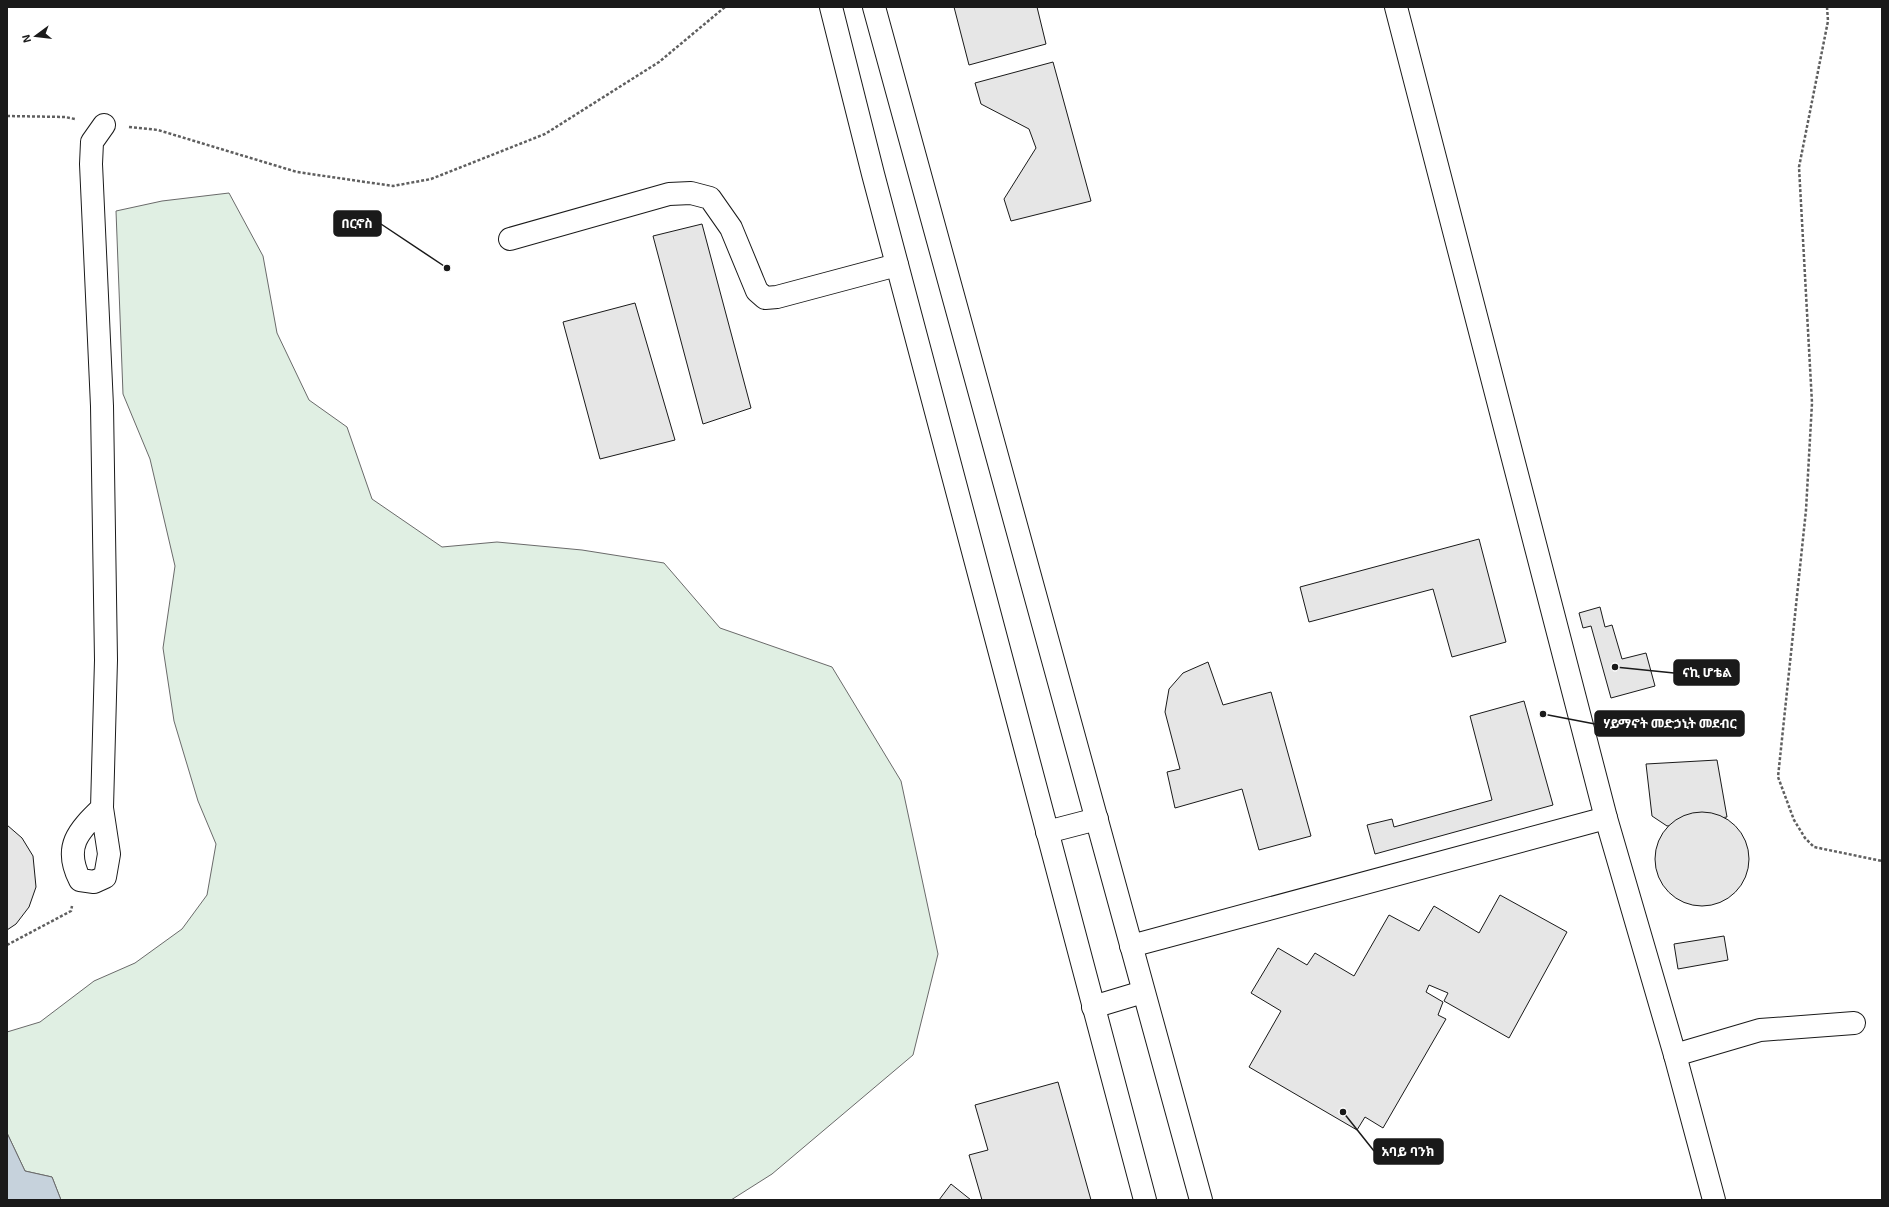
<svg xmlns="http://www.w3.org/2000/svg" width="1889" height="1207" font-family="'Exo 2','Noto Sans Ethiopic',sans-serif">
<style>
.green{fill:#e0efe3;stroke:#6a6a6a}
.water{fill:#c6d2dc;stroke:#6a6a6a}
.building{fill:#e6e6e6;stroke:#1a1a1a}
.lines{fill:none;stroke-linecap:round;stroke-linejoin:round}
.minor-casing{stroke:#1a1a1a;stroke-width:24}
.highway-casing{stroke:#1a1a1a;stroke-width:24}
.path{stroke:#5f5f5f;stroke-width:2.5;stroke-dasharray:3 2;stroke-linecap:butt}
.minor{stroke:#fff;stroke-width:22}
.highway{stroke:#fff;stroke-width:22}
.leader{fill:none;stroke:#1a1a1a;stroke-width:1.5}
.callout-dot{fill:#1a1a1a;stroke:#fff;stroke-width:1.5}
.callout{fill:#1a1a1a;stroke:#1a1a1a;stroke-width:1.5}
.callout-label{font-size:13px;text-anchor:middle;font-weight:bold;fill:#fff}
</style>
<rect width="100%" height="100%" fill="#fff"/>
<polygon class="green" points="229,193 263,256 277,333 309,400 347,427 372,499 442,547 497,542 582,550 664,563 720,628 832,667 901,781 938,954 913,1055 772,1174 731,1200 61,1200 52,1177 25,1171 7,1133 7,1032 40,1022 94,981 135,963 182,929 207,895 216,844 198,801 174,721 163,648 175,566 150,459 123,394 116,211 162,201"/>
<polygon class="water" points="7,1133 25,1171 52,1177 61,1200 7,1200"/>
<g class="building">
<polygon points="954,7 1037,7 1046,44 969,65"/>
<polygon points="1053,62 1091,201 1011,221 1004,199 1036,148 1029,129 981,104 975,83"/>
<polygon points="702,224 751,408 703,424 653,236"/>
<polygon points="635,303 675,440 600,459 563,322"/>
<polygon points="1479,539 1506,642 1452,657 1433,589 1309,622 1300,587"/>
<polygon points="1600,607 1605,627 1612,625 1622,659 1646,653 1655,686 1611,698 1591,626 1583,628 1579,613"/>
<polygon points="1208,662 1223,705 1271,692 1311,836 1259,850 1242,789 1175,808 1167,772 1180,769 1165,712 1169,689 1183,673"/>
<polygon points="1524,701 1553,805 1375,854 1367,825 1392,819 1394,827 1492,800 1470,716"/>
<polygon points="1717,760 1727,817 1667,826 1652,816 1646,764"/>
<circle cx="1702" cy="859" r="47"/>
<polygon points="7,825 22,838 33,856 36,887 29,907 16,924 7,930"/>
<polygon points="1500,895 1567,932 1509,1038 1444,1001 1448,993 1429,985 1426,992 1443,1002 1438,1015 1446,1019 1383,1128 1365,1117 1357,1130 1249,1067 1281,1011 1251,993 1278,948 1307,965 1315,953 1354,976 1389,915 1419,931 1434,906 1479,933"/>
<polygon points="1724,936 1728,960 1678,969 1674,944"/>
<polygon points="1058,1082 1091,1200 982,1200 969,1155 988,1150 975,1105"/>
<polygon points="951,1184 971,1200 939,1200"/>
</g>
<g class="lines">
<g class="minor-casing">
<g id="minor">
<polyline points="1396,7 1606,818 1675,1055 1714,1200"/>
<polyline points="510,239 669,194 691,193 710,198 731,228 757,291 765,298 777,297 897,265"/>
<path d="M102,808C78,831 63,847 80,880L94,882L105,877L109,854L102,808L106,660L102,406L91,164L92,142L104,125"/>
<polyline points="1131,946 1606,818"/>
<polyline points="1675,1055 1760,1030 1854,1023"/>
</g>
</g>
<g class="highway-casing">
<g id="highway">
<polyline points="831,7 873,174 1145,1200"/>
<polyline points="874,7 1201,1200"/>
<polyline points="1047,832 1097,819"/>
<polyline points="1093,1007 1143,992"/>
</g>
</g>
<g class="path">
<polyline points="1827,7 1828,21 1799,167 1812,403 1806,510 1778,777 1794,820 1805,838 1814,847 1882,861"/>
<polyline points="7,116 65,117 75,119"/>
<polyline points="129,127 158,130 297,172 393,186 431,179 545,134 659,62 725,7"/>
<polyline points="7,945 71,911 72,906"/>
</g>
<use href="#minor" class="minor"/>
<use href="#highway" class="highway"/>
</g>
<path class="leader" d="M447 268L381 224M1615 667L1674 673M1543 714L1595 724M1343 1112L1374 1151"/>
<g class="callout-dot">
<circle cx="447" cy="268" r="4"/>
<circle cx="1615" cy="667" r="4"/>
<circle cx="1543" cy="714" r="4"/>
<circle cx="1343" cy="1112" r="4"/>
</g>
<g class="callout">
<rect x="334" y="211" width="47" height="25" rx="4"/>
<rect x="1674" y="660" width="65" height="25" rx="4"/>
<rect x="1595" y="711" width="149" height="25" rx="4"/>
<rect x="1374" y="1139" width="69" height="25" rx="4"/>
</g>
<g class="callout-label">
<text x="357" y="228">በርኖስ</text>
<text x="1707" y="677">ናኪ ሆቴል</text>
<text x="1670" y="728">ሃይማኖት መድኃኒት መደብር</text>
<text x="1408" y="1156">አባይ ባንክ</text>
</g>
<rect width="1889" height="1207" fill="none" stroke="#1a1a1a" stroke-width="16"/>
<g transform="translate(36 36) rotate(255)" stroke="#ffffff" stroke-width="3" paint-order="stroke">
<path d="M0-3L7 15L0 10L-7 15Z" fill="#1a1a1a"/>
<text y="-6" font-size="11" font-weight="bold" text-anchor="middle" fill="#1a1a1a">N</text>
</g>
</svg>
